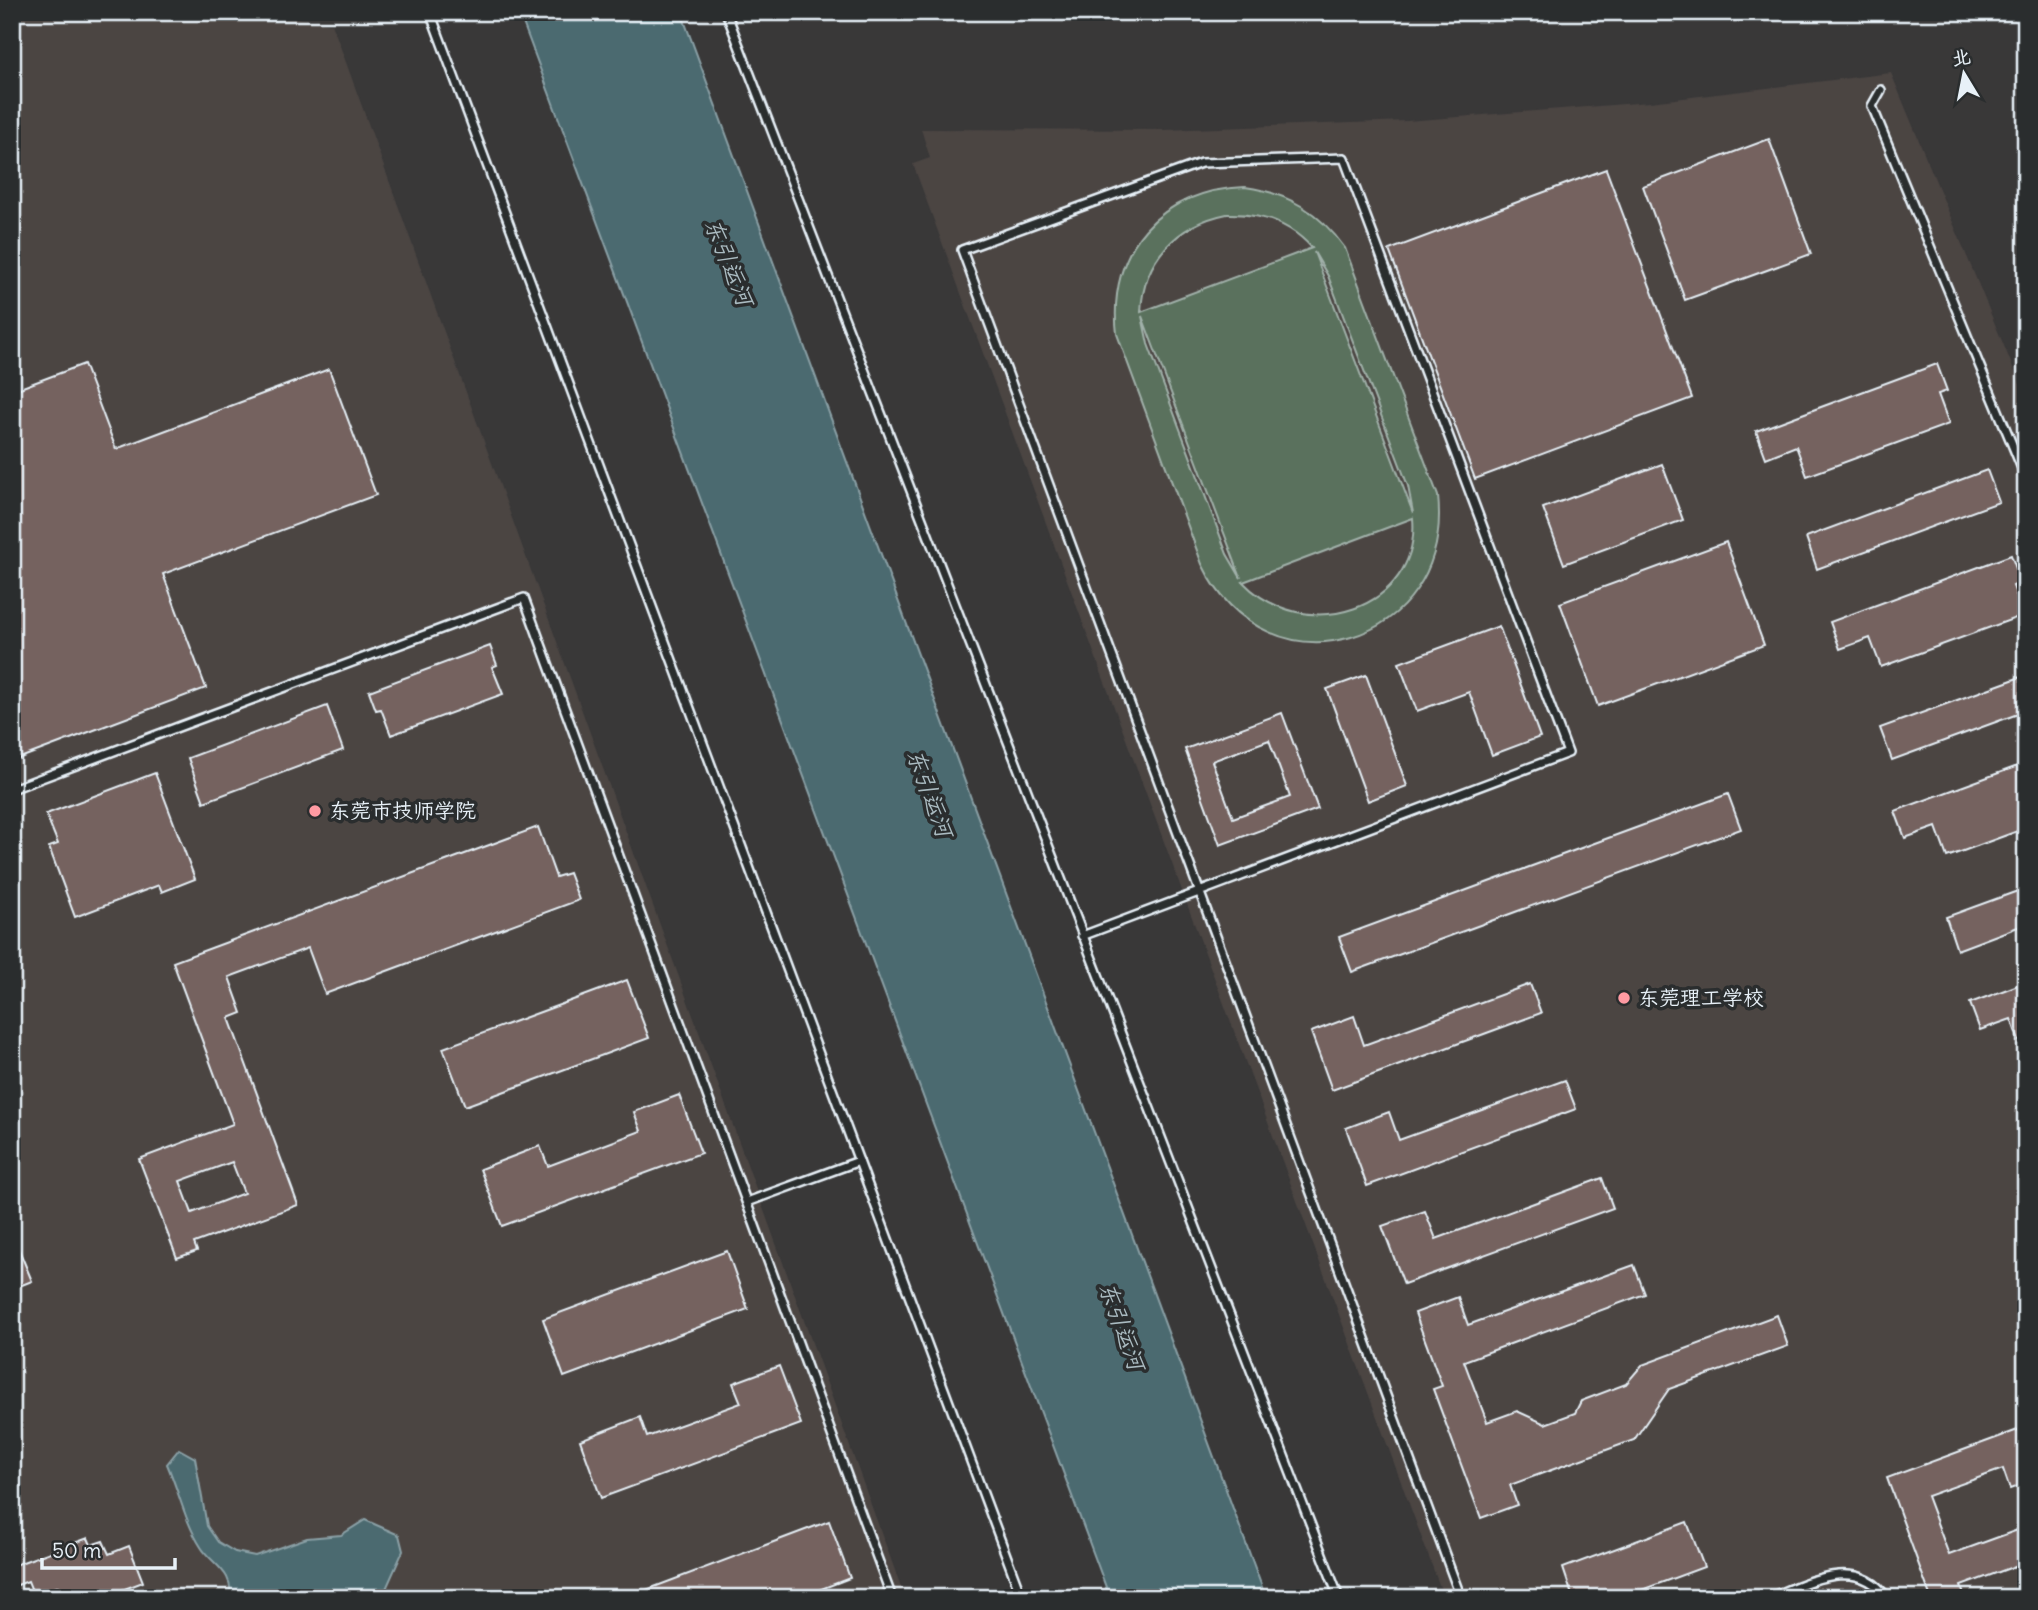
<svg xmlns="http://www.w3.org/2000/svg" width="2038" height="1610" font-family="Delius,'LXGW WenKai TC',sans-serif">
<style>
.built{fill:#4b4543}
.green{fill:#5a715d;stroke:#a1b1aa;stroke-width:2;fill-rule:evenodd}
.water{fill:#4c6a6f;stroke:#8aa0a6;stroke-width:2}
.building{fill:#74625e;stroke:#e8f1f8;stroke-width:2;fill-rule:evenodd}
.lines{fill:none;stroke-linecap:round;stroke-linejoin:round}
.lane-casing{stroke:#e8f1f8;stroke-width:12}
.lane{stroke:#2a2d2e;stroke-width:7}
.poi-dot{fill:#ff9aa2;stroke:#2a2d2e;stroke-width:2.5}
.labels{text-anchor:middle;stroke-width:7;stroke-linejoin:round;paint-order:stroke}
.poi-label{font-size:21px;fill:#e8f1f8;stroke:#2a2d2e;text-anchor:start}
.water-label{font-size:23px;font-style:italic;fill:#aabbc1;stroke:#2a2d2e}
</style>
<rect width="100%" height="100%" fill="#393838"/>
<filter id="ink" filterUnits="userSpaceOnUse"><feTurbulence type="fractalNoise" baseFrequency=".0143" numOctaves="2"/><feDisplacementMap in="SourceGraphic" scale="14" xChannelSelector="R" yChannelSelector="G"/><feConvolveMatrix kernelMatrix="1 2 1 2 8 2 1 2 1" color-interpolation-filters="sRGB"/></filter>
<g filter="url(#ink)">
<g class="built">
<polygon points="12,12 260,12 332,24 905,1598 12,1598"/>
<polygon points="1891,73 2026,399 2026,1598 1444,1598 913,164 930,158 921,129 1164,130 1407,121 1650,102"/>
</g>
<path class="green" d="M1245,187C1289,193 1319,212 1345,248L1438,496C1454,646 1267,700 1202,564L1117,334C1107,249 1160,190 1245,187ZM1227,214C1261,213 1290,223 1312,248L1141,312C1143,260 1177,224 1227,214ZM1314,252L1328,276L1408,486L1413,513ZM1142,316L1241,578L1227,554L1148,344ZM1413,518C1421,610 1304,646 1243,582Z"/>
<g class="water">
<polygon points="519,12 681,12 1266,1598 1110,1598"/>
<path d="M179,1449L195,1458L207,1526L218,1542L235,1552L255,1556L307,1538L341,1535L365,1520L399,1535L403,1551L385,1591L387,1598H229C236,1573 211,1564 201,1547C185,1522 179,1492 167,1464Z"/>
</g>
<g class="building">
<polygon points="1769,139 1811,254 1685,300 1643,186"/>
<polygon points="1606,169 1692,398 1475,479 1389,250"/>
<polygon points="84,364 116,449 329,369 376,495 163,574 206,688 12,761 12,391"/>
<polygon points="1937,364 1947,391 1938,394 1949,424 1807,476 1796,446 1766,458 1756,431"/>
<polygon points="1662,464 1683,520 1564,564 1543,508"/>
<polygon points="1987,470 1999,502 1817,569 1806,537"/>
<polygon points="1726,542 1764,645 1598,706 1560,603"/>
<polygon points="2011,555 2021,582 2013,586 2024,615 1881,667 1870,638 1840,649 1830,622"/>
<polygon points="1499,626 1540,737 1492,755 1469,692 1417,711 1399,663"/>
<polygon points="490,646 497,665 492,667 503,694 391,735 381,709 376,710 369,691"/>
<polygon points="1366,675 1407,786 1368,801 1327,689"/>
<polygon points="2026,675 2026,711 1892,760 1880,728"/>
<polygon points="327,706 343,750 204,802 188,758"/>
<path d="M1282,713L1318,809L1220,845L1185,749ZM1269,740L1290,797L1233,818L1212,761Z"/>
<polygon points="2026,763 2026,828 1947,857 1936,827 1905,838 1895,811"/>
<polygon points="155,773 195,879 162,892 159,885 75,917 49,847 58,844 46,814"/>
<polygon points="1728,794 1741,829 1352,972 1339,937"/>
<path d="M538,827L556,877L569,873L579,900L325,994L308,948L229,977L242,1013L229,1018L298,1205L194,1243L197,1251L177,1258L139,1159L233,1124L173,962ZM232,1162L244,1193L192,1213L180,1181Z"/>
<polygon points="2026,888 2026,924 1957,950 1946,917"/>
<polygon points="627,980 649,1038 465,1106 443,1048"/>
<polygon points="2026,982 2026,1055 2024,1055 2011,1019 1980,1030 1970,1003"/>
<polygon points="1530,984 1541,1013 1332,1090 1311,1032 1354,1016 1364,1045"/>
<polygon points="1565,1080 1576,1109 1367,1186 1346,1128 1389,1112 1399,1140"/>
<polygon points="679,1095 701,1153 502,1226 480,1169 540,1146 548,1166 641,1131 634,1112"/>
<polygon points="1602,1178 1613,1208 1404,1284 1382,1226 1425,1211 1436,1239"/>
<polygon points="12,1233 32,1281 12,1289"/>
<polygon points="727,1251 748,1309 564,1377 543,1319"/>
<polygon points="1634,1265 1645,1294 1464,1361 1487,1422 1517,1411 1545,1424 1575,1413 1581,1401 1626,1384 1642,1365 1777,1315 1788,1346 1669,1389 1634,1440 1510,1485 1517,1505 1481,1518 1433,1389 1442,1386 1415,1313 1458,1297 1468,1325"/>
<polygon points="779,1366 801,1424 601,1498 580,1440 640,1417 647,1437 741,1403 733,1383"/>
<polygon points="2026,1427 2026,1483 2010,1489 2003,1469 1927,1496 1949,1555 2026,1527 2026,1562 1961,1586 1965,1598 1931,1598 1887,1478"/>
<polygon points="829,1521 850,1578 798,1598 625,1598"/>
<polygon points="1687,1522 1704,1567 1620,1598 1573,1598 1563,1568"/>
<polygon points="88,1538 91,1545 103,1541 109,1554 129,1546 143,1582 101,1598 64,1598 59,1586 34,1596 28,1581 12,1587 12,1566"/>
</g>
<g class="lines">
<g class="lane-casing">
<g id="lane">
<polyline points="430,12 1022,1598"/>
<polyline points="726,12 1339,1598"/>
<polyline points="1881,90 1872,106 2026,478"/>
<polyline points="12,789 524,598 892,1598"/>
<polyline points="1082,936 1568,753 1344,158 1201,163 962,250 1461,1598"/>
<polyline points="747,1202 859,1161"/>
<path d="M1768,1598C1807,1583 1857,1554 1887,1598"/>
</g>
</g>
<use href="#lane" class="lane"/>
</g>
</g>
<g class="poi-dot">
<circle cx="315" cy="811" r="7"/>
<circle cx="1624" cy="998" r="7"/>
</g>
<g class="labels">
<g class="poi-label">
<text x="329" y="818">东莞市技师学院</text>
<text x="1638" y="1005">东莞理工学校</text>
</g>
<g class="water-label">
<text transform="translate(729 262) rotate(68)" y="8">东引运河</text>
<text transform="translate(930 793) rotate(70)" y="8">东引运河</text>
<text transform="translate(1122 1326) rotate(70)" y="8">东引运河</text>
</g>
</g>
<rect width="2038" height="1610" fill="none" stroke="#2a2d2e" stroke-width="42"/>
<rect x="21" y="21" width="1996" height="1568" fill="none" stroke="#e8f1f8" stroke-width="2.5" filter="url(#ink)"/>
<g transform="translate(1964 74) rotate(350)" stroke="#2a2d2e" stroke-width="5" paint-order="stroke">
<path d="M0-5L12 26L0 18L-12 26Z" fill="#e8f1f8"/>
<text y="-10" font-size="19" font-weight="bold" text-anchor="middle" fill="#e8f1f8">北</text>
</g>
<path d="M42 1558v10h133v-10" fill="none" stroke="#e8f1f8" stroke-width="3.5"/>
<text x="52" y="1558" font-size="21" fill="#e8f1f8" stroke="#2a2d2e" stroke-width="5" paint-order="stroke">50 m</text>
</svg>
